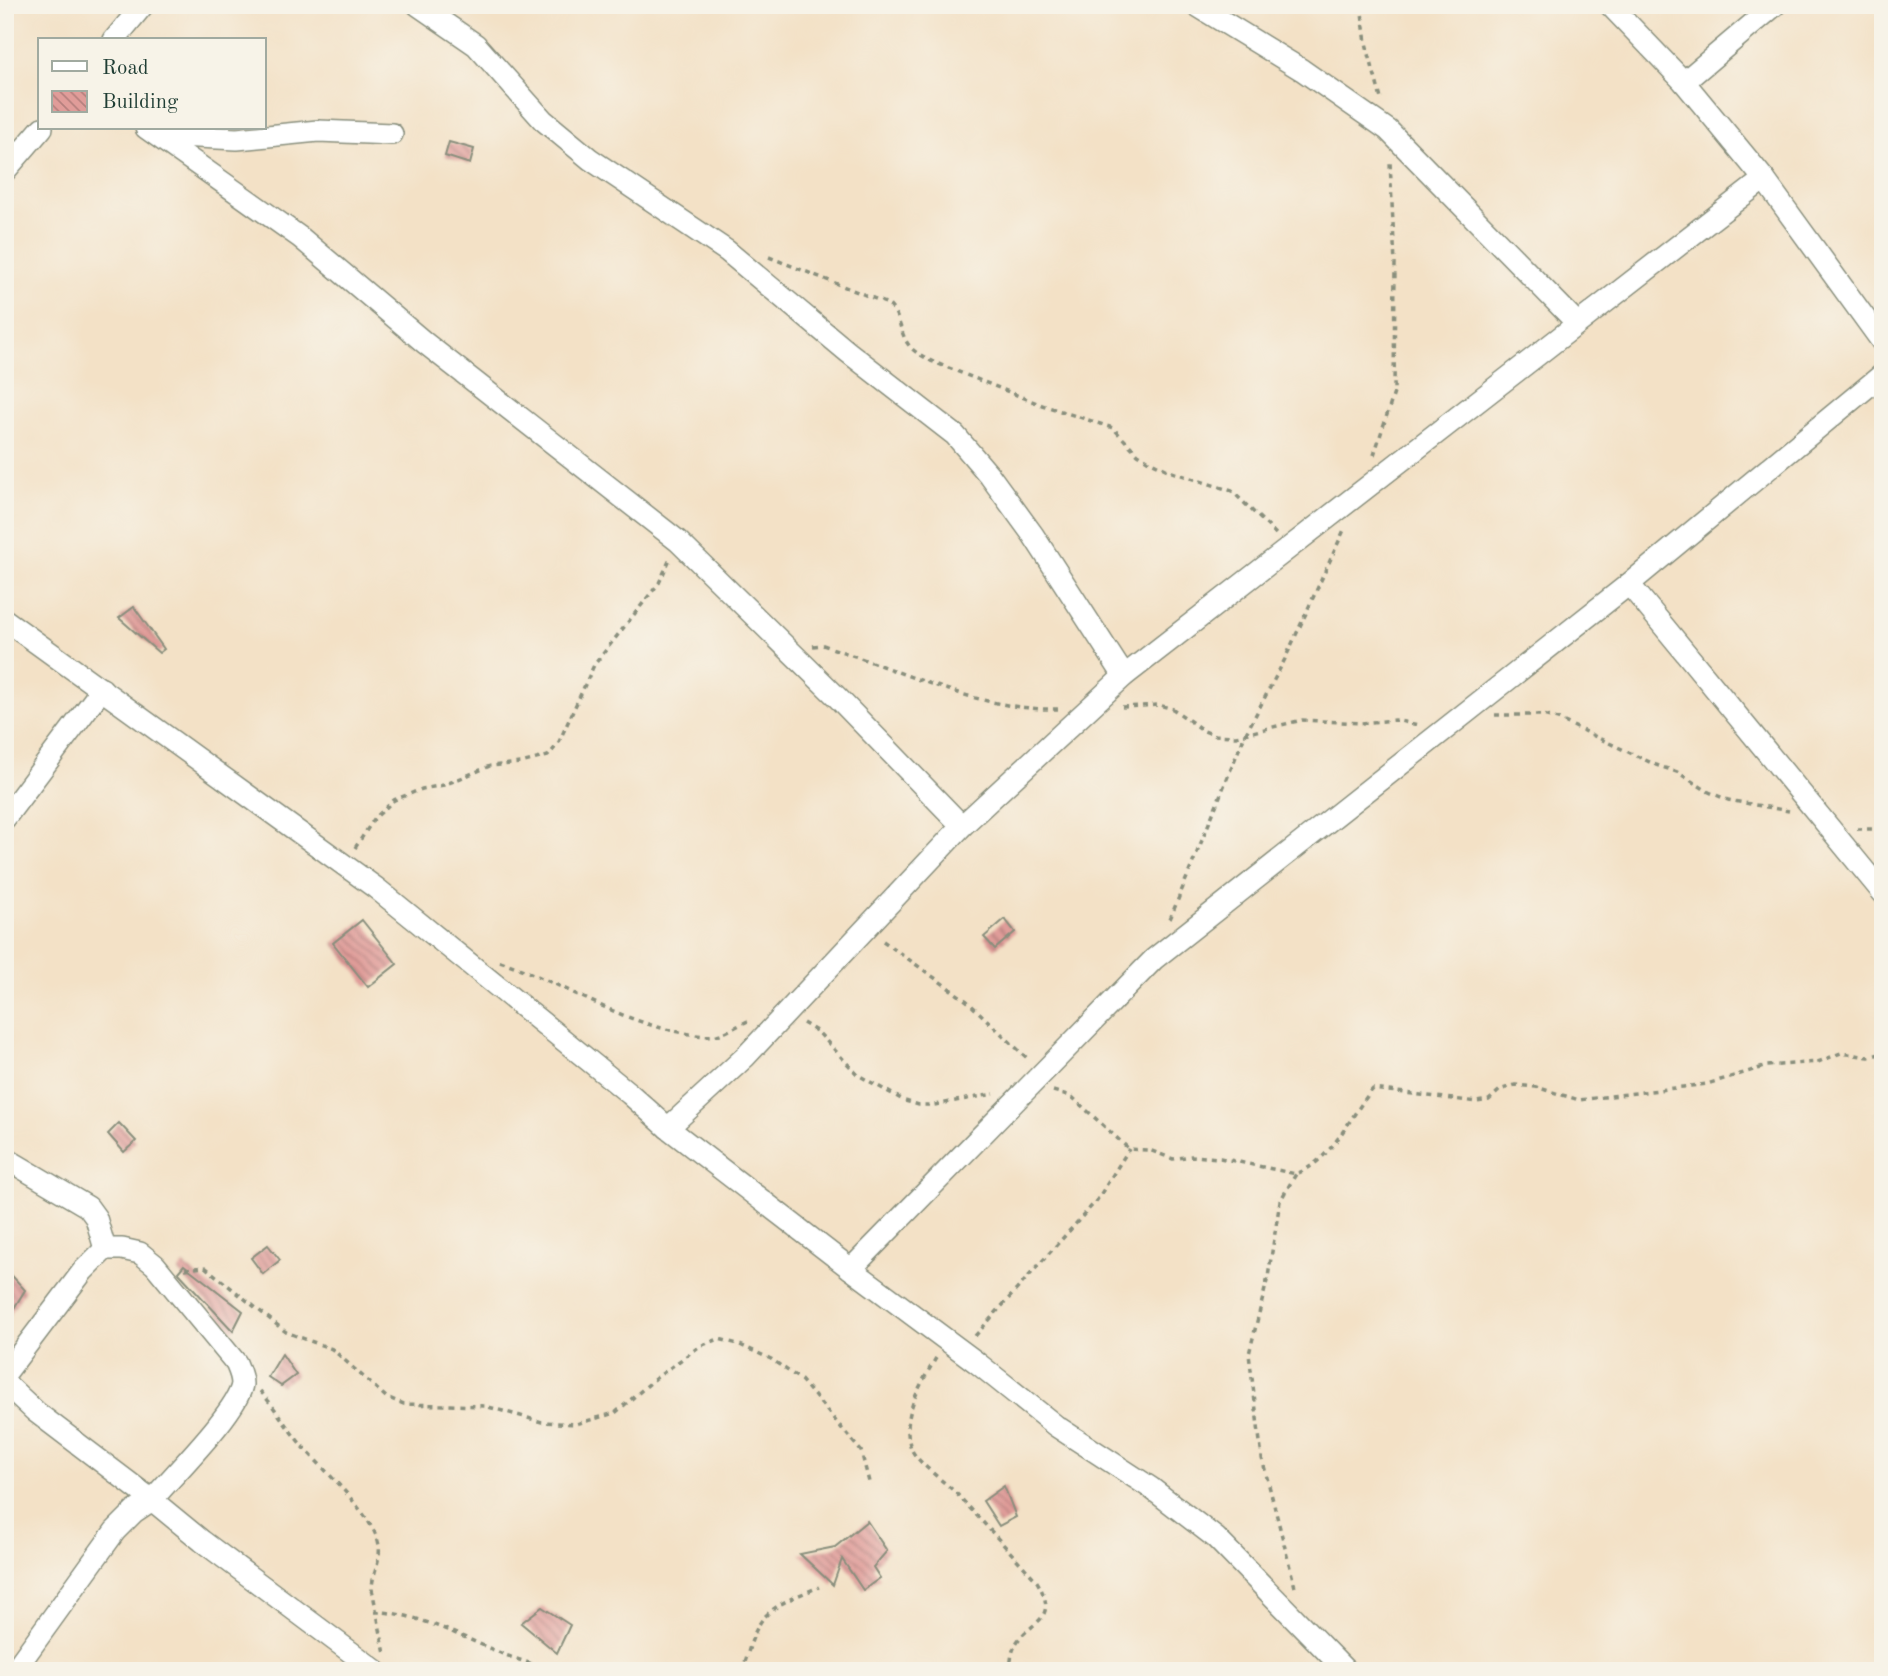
<svg xmlns="http://www.w3.org/2000/svg" width="1888" height="1676" font-family="'Old Standard TT',serif">
<style>
.building{fill:url(#building-back-hatch)}
.lines{fill:none;stroke-linecap:round;stroke-linejoin:round}
.minor-casing{stroke:#898f7d;stroke-width:24}
.path{stroke:#898f7d;stroke-width:3.5;stroke-dasharray:5 5;stroke-linecap:butt}
.minor{stroke:#fff;stroke-width:21}
</style>
<defs>
<pattern id="building-back-hatch" width="6" height="6" patternUnits="userSpaceOnUse" patternTransform="scale(1.75)"><rect width="6" height="6" fill="#e09c99"/><path d="M-1 5l2 2M0 0l6 6M5-1l2 2" fill="none" stroke="#b5807e"/></pattern>
</defs>
<rect width="100%" height="100%" fill="#f7f3e8"/>
<filter id="ink" filterUnits="userSpaceOnUse"><feTurbulence type="fractalNoise" baseFrequency=".0143" numOctaves="2"/><feDisplacementMap in="SourceGraphic" scale="14" xChannelSelector="R" yChannelSelector="G"/><feConvolveMatrix kernelMatrix="1 2 1 2 8 2 1 2 1" color-interpolation-filters="sRGB"/></filter>
<filter id="wash" filterUnits="userSpaceOnUse"><feTurbulence type="fractalNoise" baseFrequency=".00686" numOctaves="4" result="noise"/><feDisplacementMap in="SourceGraphic" scale="28" xChannelSelector="R" yChannelSelector="G"/><feGaussianBlur stdDeviation="1.57" result="paint"/><feColorMatrix in="noise" values="0 0 0 0 0 0 0 0 0 0 0 0 0 0 0 0 0 1.4 0 .05"/><feComposite in="paint" operator="in"/></filter>
<g filter="url(#wash)">
<rect width="100%" height="100%" fill="#f3e1c6"/>
<g id="blocks">
<g class="building">
<polygon points="449,142 474,149 470,164 445,156"/>
<polygon points="134,607 164,649 159,653 119,618"/>
<polygon points="1005,919 1015,932 995,949 984,937"/>
<polygon points="362,920 397,964 368,987 333,943"/>
<polygon points="119,1123 136,1141 124,1152 108,1134"/>
<polygon points="268,1245 280,1260 263,1274 251,1258"/>
<polygon points="184,1265 243,1311 233,1331 178,1272"/>
<polygon points="5,1268 25,1290 5,1323"/>
<polygon points="282,1354 296,1375 281,1386 268,1377"/>
<polygon points="1004,1486 1016,1517 999,1526 983,1501"/>
<polygon points="867,1521 887,1551 873,1567 880,1578 863,1590 842,1559 833,1585 800,1554 835,1547"/>
<polygon points="542,1607 570,1625 557,1653 521,1623"/>
</g>
</g>
</g>
<g filter="url(#ink)">
<use href="#blocks" fill-opacity="0" stroke="#898f7d" stroke-width="2"/>
<g class="lines">
<g class="minor-casing">
<g id="minor">
<polyline points="418,5 476,45 543,120 590,159 727,251 848,352 955,435 990,476 1033,535 1124,676"/>
<polyline points="1196,5 1302,70 1388,130 1577,323"/>
<polyline points="1610,5 1684,82 1764,179 1883,343"/>
<polyline points="114,40 143,5"/>
<polyline points="1684,82 1775,5"/>
<polyline points="146,128 301,238 425,343 678,541 838,698 962,826"/>
<polyline points="158,135 237,139 318,131 392,134"/>
<polyline points="5,171 42,128"/>
<polyline points="1629,584 1883,893"/>
<polyline points="5,620 376,888 630,1094 668,1128 851,1269 976,1362 1056,1426 1151,1488 1216,1538 1346,1671"/>
<polyline points="5,818 102,689"/>
<polyline points="668,1128 745,1057 962,826 1124,676 1764,179"/>
<polyline points="5,1158 88,1207 96,1218 105,1249"/>
<polyline points="851,1269 1154,959 1629,584 1883,374"/>
<path d="M5,1374L83,1271L105,1249H122L140,1253L155,1265L236,1363C239,1370 242,1376 242,1384C239,1410 171,1477 152,1500L36,1412L5,1383"/>
<polyline points="14,1671 115,1531 134,1512 152,1500 202,1541 376,1671"/>
</g>
</g>
<g class="path">
<polyline points="1361,5 1366,43 1381,99"/>
<path d="M769,257L888,304C901,316 899,331 908,344C913,352 923,356 931,361L1042,405L1113,428L1138,454L1149,461L1172,472L1232,491L1277,535"/>
<polyline points="1374,455 1394,393 1395,264 1390,162"/>
<path d="M813,646L823,645L840,651C910,674 982,711 1058,709"/>
<polyline points="1122,707 1159,705 1173,709 1204,731 1215,735 1236,736 1302,720 1361,723 1395,720 1418,725"/>
<polyline points="1495,715 1543,715 1558,719 1656,765 1677,772 1709,792 1728,800 1789,811"/>
<polyline points="1857,829 1883,829"/>
<polyline points="355,848 374,819 394,800 422,789 444,785 490,766 521,763 548,756 558,744 594,665 659,583 670,559"/>
<polyline points="1170,919 1244,737 1285,659 1344,530"/>
<polyline points="883,941 967,1001 1028,1059"/>
<path d="M500,961C563,983 618,1022 685,1033C695,1035 706,1037 717,1035C729,1032 739,1024 751,1020"/>
<polyline points="803,1023 818,1032 858,1075 905,1101 919,1105 934,1105 994,1094"/>
<path d="M1053,1091L1071,1096L1129,1149L1149,1150L1173,1159L1191,1156L1220,1158L1296,1174C1333,1160 1348,1118 1373,1089L1477,1102L1489,1100L1500,1090L1515,1085L1536,1087L1579,1100L1707,1084L1767,1066L1818,1062L1841,1053L1869,1057L1883,1053"/>
<polyline points="185,1269 205,1267 286,1332 332,1349 386,1397 404,1404 485,1406 542,1422 576,1424 615,1413 656,1378 700,1346 719,1339 738,1344 771,1359 801,1380 861,1451 869,1482"/>
<polyline points="975,1336 1097,1200 1129,1149"/>
<path d="M936,1358C921,1383 900,1417 911,1448C915,1461 945,1482 956,1493C983,1522 1009,1551 1036,1580C1067,1630 1014,1618 1011,1661L1019,1671"/>
<path d="M260,1391C275,1407 286,1427 300,1443C321,1468 375,1516 379,1546C381,1561 372,1574 372,1589L385,1654"/>
<polyline points="1295,1587 1262,1458 1249,1354 1268,1277 1280,1201 1296,1174"/>
<path d="M375,1612C414,1611 468,1640 503,1654C520,1661 538,1665 555,1671"/>
<path d="M742,1671C748,1655 752,1633 762,1620C775,1603 800,1595 819,1587"/>
</g>
<use href="#minor" class="minor"/>
</g>
</g>
<rect width="1888" height="1676" fill="none" stroke="#f7f3e8" stroke-width="28"/>
<rect x="38" y="38" width="228" height="91" fill="#f7f3e8" stroke="#a1aaa0" stroke-width="2"/>
<rect x="52" y="61" width="35" height="10" fill="#ffffff" stroke="#a1aaa0" stroke-width="2"/>
<text x="102" y="74" font-size="21" fill="#1f3d34">Road</text>
<rect x="52" y="91" width="35" height="21" fill="url(#building-back-hatch)" stroke="#a1aaa0" stroke-width="2"/>
<text x="102" y="108" font-size="21" fill="#1f3d34">Building</text>
</svg>
